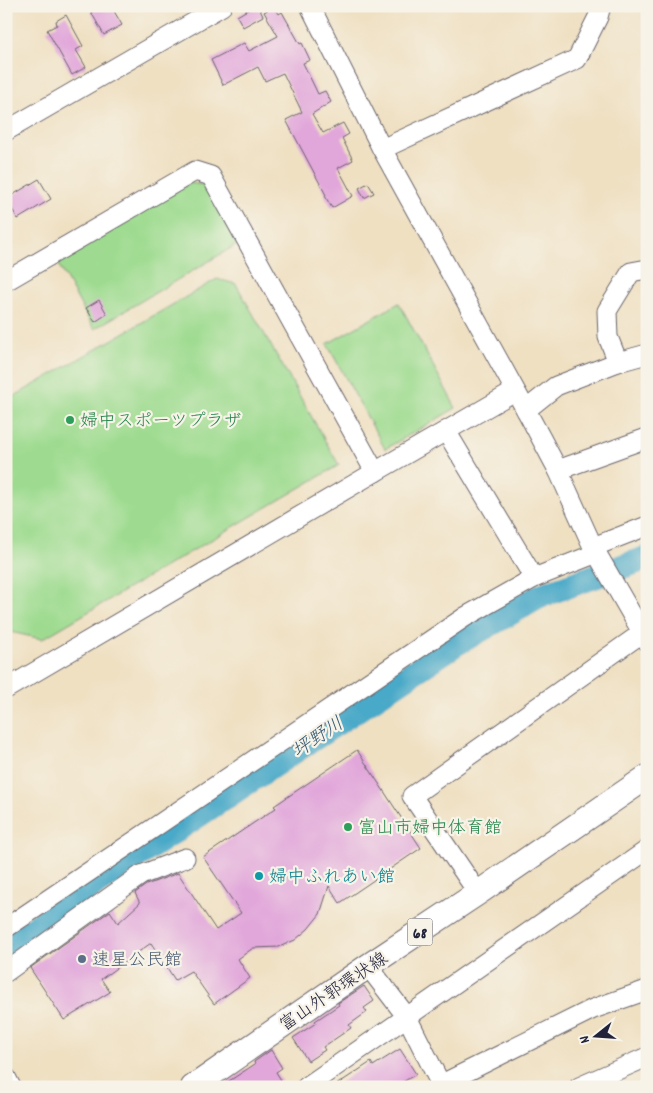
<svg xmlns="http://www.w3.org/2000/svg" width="653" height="1093" font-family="Dekko,'Klee One',sans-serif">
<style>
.green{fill:#9edb90;stroke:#607e66}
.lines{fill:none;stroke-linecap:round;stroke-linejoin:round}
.river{stroke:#49a9c8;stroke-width:25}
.building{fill:#e1a6da}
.minor-casing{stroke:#6a646a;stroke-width:21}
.major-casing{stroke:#6a646a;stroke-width:26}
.minor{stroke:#fff;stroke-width:19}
.major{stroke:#fff;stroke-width:24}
.leisure-dot{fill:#2e9e5b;stroke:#f7f3e8;stroke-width:2}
.culture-dot{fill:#0f9aa8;stroke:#f7f3e8;stroke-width:2}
.service-dot{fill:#5c6f8a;stroke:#f7f3e8;stroke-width:2}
.labels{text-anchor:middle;stroke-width:4.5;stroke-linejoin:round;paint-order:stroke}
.shield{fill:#f7f3e8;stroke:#62616f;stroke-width:1}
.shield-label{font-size:16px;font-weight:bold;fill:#22223b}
.leisure-label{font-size:18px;fill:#27864d;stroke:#f7f3e8;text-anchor:start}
.culture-label{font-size:18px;fill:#0d838f;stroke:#f7f3e8;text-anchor:start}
.service-label{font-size:18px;fill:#4e5e75;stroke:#f7f3e8;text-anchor:start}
.street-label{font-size:18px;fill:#22223b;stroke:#f7f3e8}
.water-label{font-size:19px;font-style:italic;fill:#325873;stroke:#f7f3e8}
</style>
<rect width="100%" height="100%" fill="#f7f3e8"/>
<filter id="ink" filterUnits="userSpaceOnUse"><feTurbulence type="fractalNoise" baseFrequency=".02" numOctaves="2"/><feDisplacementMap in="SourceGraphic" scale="10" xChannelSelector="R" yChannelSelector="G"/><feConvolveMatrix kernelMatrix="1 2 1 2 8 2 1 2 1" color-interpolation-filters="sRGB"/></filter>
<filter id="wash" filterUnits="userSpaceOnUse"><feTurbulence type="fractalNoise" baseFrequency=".0096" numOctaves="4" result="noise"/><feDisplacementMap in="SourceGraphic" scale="20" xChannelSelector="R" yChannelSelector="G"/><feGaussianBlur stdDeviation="1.12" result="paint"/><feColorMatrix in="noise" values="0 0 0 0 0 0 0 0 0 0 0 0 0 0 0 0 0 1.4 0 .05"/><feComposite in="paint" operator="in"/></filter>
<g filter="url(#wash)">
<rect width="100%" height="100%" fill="#efe0c2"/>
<g class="green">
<polygon points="190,183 206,185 238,244 94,329 57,262"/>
<polygon points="217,279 236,284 339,465 42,639 6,631 6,401"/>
<polygon points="399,303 456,408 385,449 327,344"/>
</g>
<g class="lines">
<polyline class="river" points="6,948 104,878 454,645 542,595 647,558"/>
</g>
<g id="blocks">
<g class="building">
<polygon points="102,6 111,6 122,25 104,35 91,12"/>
<polygon points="254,6 258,6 263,16 243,27 237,16"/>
<polygon points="274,6 279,14 282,12 300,44 302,43 310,60 303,63 318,94 325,91 331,102 312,114 323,133 343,123 349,134 342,138 353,160 338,168 353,196 332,208 325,196 326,195 286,120 302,112 283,73 265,81 258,67 223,85 211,60 244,43 249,51 278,36 264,12"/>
<polygon points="66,15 83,46 76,50 86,67 72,75 47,30 57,25 56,21"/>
<polygon points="39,179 51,199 18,219 6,199"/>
<polygon points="368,183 374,193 364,198 359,188"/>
<polygon points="99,300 107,314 95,322 86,308"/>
<polygon points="357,750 421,848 340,903 329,886 320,914 308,929 295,940 279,947 253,948 238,959 250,978 214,1004 191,971 175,980 151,943 101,979 110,992 64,1020 30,968 110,911 118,923 140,903 135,893 146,885 178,873 216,930 241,913 203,857 276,808 274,806"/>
<polygon points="364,986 374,1001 364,1008 367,1012 349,1025 351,1028 323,1047 325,1050 308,1061 293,1038 316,1023 315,1021 339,1005 338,1003"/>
<polygon points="400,1049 416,1074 395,1087 333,1087 371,1062 373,1066"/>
<polygon points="271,1050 282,1068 276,1072 281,1080 271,1087 220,1087 255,1064 254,1062"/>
</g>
</g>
</g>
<g filter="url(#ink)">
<use href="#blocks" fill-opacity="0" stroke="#6a646a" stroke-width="1"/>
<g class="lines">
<g class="minor-casing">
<g id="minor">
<polyline points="310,6 382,149 526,410 558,470 593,547 647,641"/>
<polyline points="6,131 222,6"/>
<polyline points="382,149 577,59 598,17 601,6"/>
<polyline points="6,281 195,171 211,176 375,472"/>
<polyline points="618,362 608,337 607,311 631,272 647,269"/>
<polyline points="526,410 556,386 618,362 647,354"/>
<polyline points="446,431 534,578"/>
<polyline points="558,470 647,438"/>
<polyline points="593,547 647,526"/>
<polyline points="6,689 375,472 515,391"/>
<polyline points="478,893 412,796 642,633"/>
<polyline points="6,928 465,617 534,578 597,553"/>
<polyline points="368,966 407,1017 442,1087"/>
<polyline points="6,972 110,897 141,875 185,858"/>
<polyline points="6,1077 11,1087"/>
<polyline points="306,1087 647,850"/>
<polyline points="436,1087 593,1009 647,990"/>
<polyline points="579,1087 647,1057"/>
</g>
</g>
<g class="major-casing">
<polyline id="major" points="193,1087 368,966 478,893 647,777"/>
</g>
<use href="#minor" class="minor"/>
<use href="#major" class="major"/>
</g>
</g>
<g class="leisure-dot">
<circle cx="70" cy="420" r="5"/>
<circle cx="348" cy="827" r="5"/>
</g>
<circle class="culture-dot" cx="259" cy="876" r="5"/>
<circle class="service-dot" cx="82" cy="959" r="5"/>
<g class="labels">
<rect class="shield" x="407.5" y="918.5" width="25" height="27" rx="4"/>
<g class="shield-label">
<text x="420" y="938">68</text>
</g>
<g class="leisure-label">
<text x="80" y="426">婦中スポーツプラザ</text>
<text x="358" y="833">富山市婦中体育館</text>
</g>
<g class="culture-label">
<text x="269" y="882">婦中ふれあい館</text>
</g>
<g class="service-label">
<text x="92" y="965">速星公民館</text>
</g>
<g class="street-label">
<text transform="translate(333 991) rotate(-34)" y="6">富山外郭環状線</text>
</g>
<g class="water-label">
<text transform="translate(317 736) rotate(-34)" y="7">坪野川</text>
</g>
</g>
<rect width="653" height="1093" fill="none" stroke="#f7f3e8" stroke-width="25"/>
<g transform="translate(596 1036) rotate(253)" stroke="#f7f3e8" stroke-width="4" paint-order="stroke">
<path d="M0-4L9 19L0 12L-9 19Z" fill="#22223b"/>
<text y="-8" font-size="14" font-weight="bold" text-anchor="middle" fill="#22223b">N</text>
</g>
</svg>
